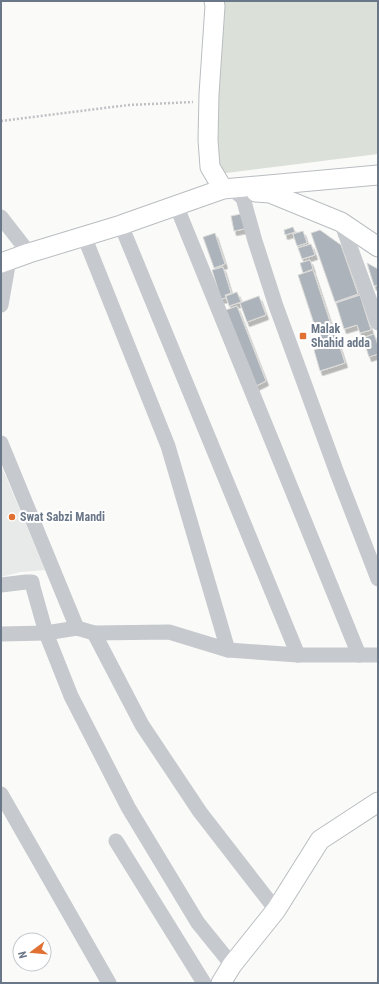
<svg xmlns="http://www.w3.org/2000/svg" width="379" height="984" font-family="'Roboto Condensed',sans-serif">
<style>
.built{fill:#e8e9e9}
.green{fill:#dbe1d9}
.building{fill:#adb3ba;stroke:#dcdcda;filter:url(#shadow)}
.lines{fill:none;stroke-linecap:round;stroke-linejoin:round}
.major-casing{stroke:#b9bdc1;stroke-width:21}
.path{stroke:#bec0c3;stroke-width:2.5;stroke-dasharray:2 2;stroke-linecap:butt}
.minor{stroke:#c6c9cd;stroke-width:15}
.major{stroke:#fff;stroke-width:19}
.poi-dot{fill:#e07132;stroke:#fff;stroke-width:1.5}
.labels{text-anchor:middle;stroke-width:4;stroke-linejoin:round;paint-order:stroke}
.poi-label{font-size:12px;font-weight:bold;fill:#6a7788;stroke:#fff;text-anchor:start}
</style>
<defs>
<filter id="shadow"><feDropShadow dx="2.5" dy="4.5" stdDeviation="0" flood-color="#0004"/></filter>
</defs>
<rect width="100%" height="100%" fill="#fafaf8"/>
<polygon class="built" points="1,465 45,570 21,572 1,577"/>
<polygon class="green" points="221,1 378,1 378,154 218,174 202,139"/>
<g class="building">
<polygon points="246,213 249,228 234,231 231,216"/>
<polygon points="293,227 295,232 285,235 284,230"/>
<polygon points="320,230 341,245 358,294 335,302 311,233"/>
<polygon points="303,231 307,243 297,246 293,234"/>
<polygon points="215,233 225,264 214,268 203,237"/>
<polygon points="311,244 315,255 302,259 298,248"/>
<polygon points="310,260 313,269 303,273 300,263"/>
<polygon points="367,263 378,269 378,285 374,286"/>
<polygon points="223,267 231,293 225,295 226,298 221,299 212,270"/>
<polygon points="313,270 336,340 321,345 298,275"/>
<polygon points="237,292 241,302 229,306 226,296"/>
<polygon points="360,295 371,330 360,333 357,325 344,329 336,303"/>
<polygon points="259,296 266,315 247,322 240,303"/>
<polygon points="237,306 266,381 256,386 226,310"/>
<polygon points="374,334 378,345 378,354 369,357 363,338"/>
<polygon points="338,342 345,363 320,371 314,350"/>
</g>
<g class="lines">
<g class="major-casing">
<g id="major">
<polyline points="214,1 215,6 209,94 208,140 210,167 223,189"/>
<polyline points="256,192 270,193 341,222 378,247"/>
<polyline points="1,263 29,253 121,225 223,189 378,175"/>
<polyline points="221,983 232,965 276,910 320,840 378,802"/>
</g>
</g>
<polyline class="path" points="1,121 129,105 193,102"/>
<g class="minor">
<polyline points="233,190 243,198 255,241 276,306 337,473 378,579"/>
<polyline points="176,205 359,655"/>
<polyline points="1,217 29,253"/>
<polyline points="341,222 378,323"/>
<polyline points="121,225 298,655"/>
<polyline points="84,236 168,446 228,650"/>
<polyline points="1,305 9,260"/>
<polyline points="1,443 77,628"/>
<polyline points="1,585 26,582 32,582 33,587 46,633 71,696 128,807 198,923 232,965"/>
<polyline points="94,633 142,725 200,812 276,910"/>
<polyline points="1,634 46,633 77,628 94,633 169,632 228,650 298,655 378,655"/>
<polyline points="1,794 109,983"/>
<polyline points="116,841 204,983"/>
</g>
<use href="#major" class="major"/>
</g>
<g class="poi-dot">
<rect x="299" y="332" width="8" height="8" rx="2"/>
<circle cx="12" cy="517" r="4"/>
</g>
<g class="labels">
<g class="poi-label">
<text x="311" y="333">Malak<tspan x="311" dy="14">Shahid adda</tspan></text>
<text x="20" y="521">Swat Sabzi Mandi</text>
</g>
</g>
<rect width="379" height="984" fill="none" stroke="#6a7788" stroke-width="4"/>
<g transform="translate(32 952) rotate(254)"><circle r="19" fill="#ffffff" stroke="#c3c9cf"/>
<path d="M0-3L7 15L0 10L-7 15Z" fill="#e07132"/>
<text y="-6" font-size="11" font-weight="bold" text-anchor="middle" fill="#6a7788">N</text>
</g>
</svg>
